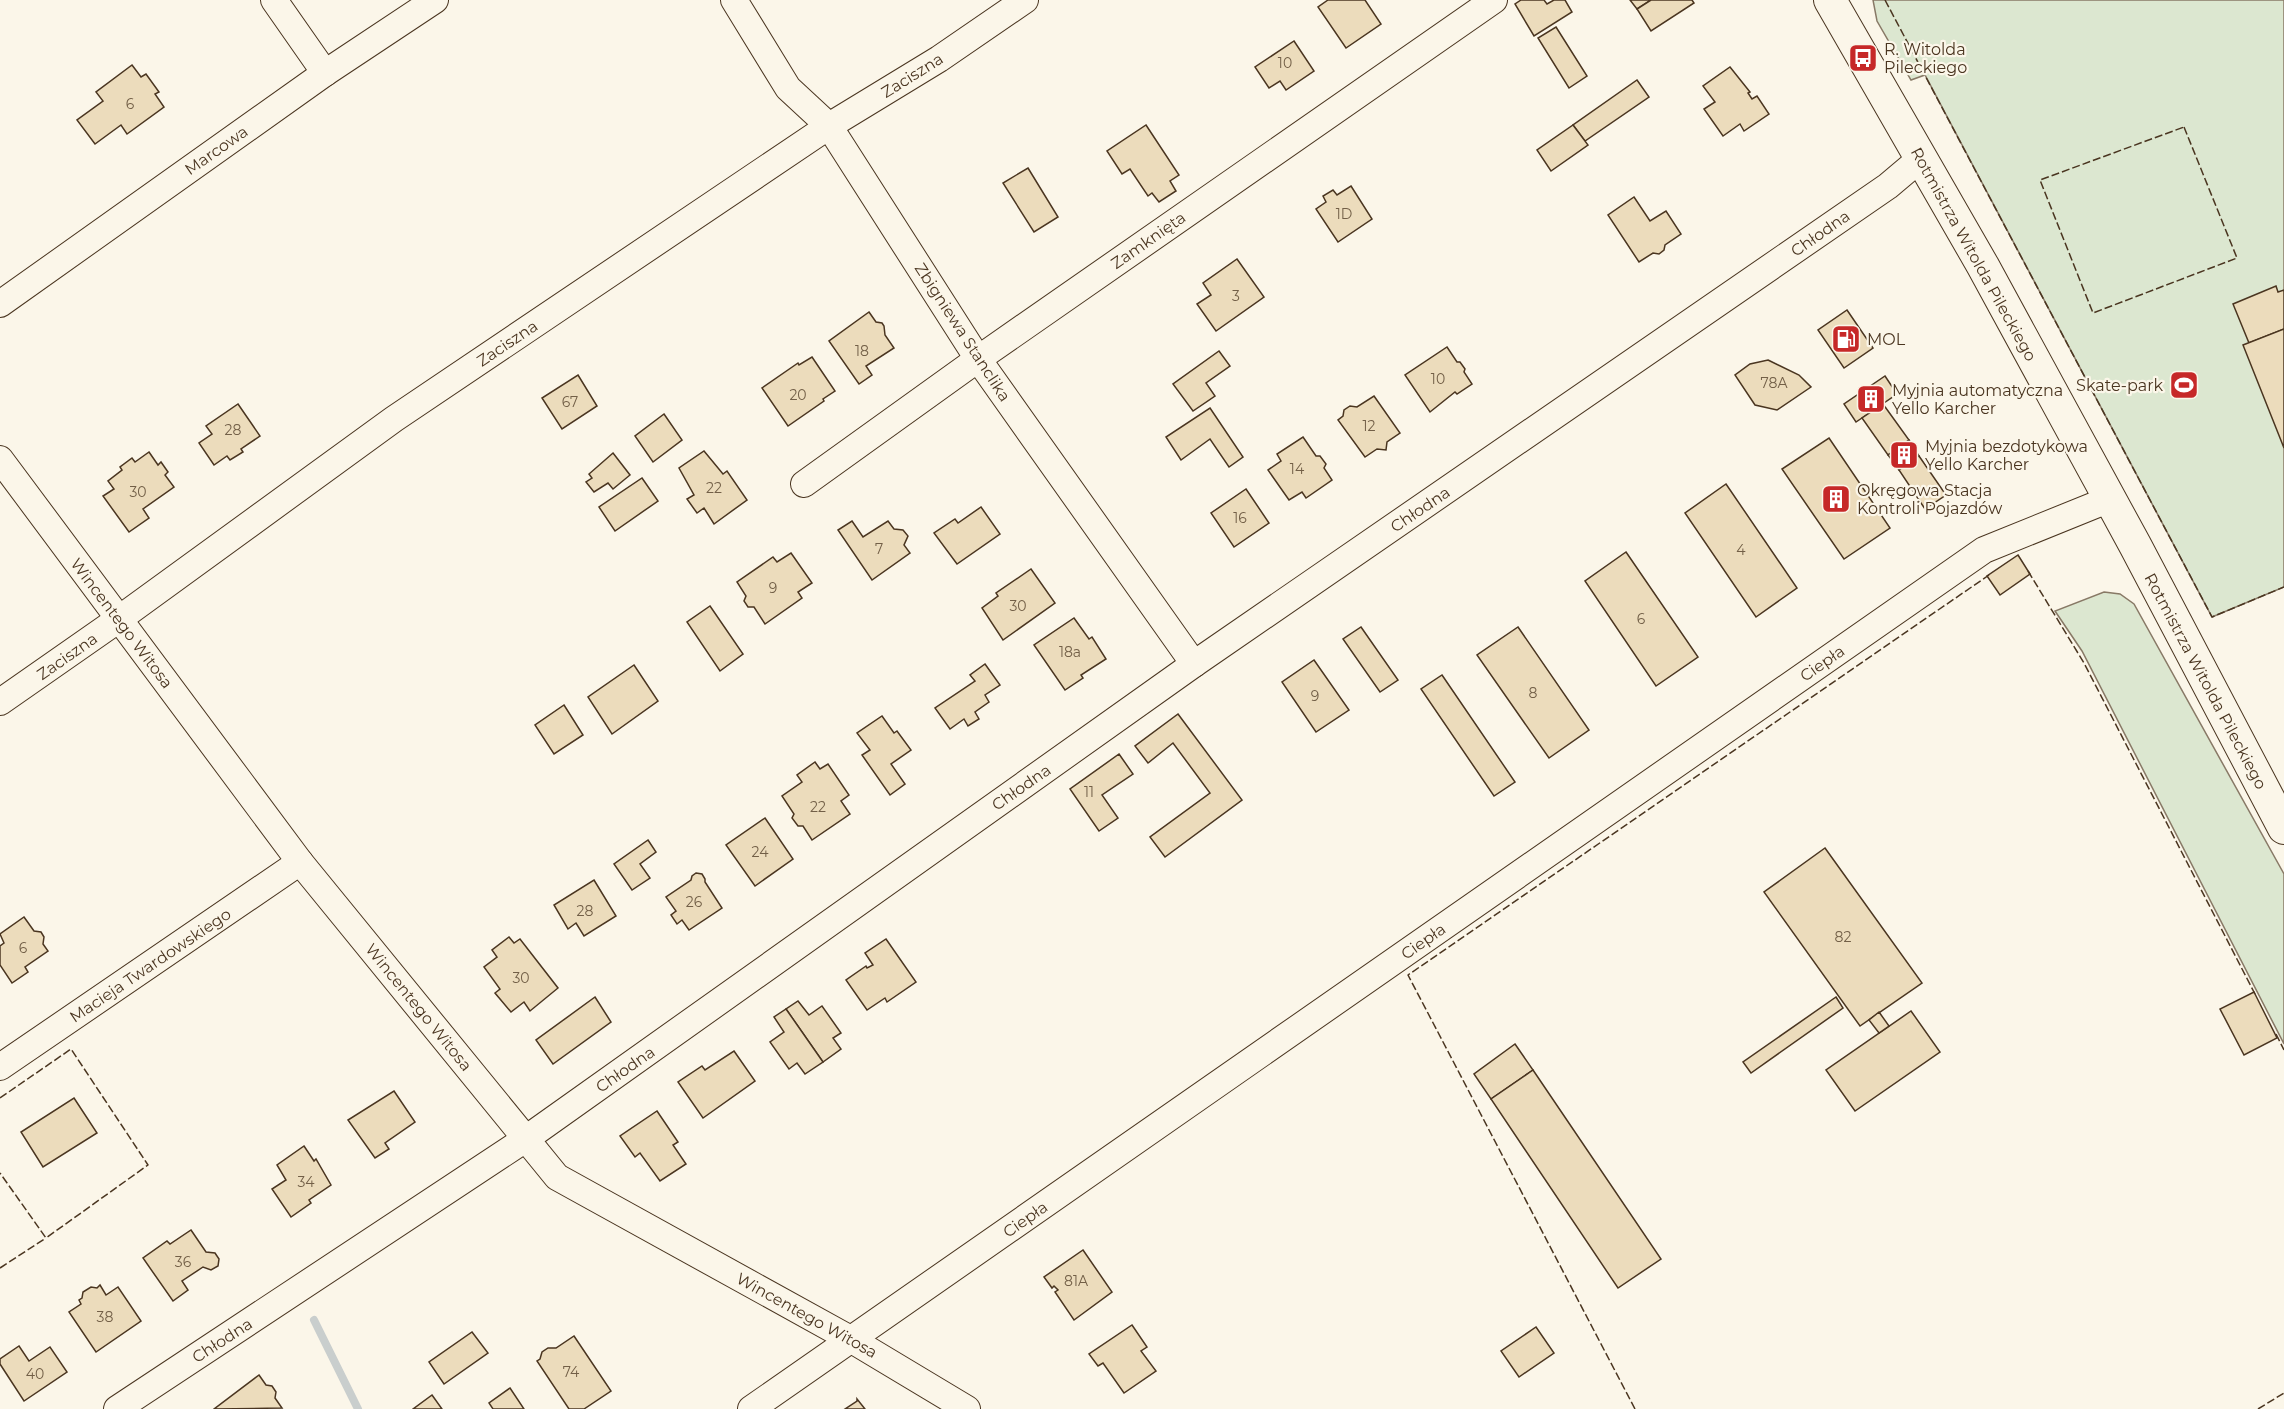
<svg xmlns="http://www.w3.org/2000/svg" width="2284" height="1409" font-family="Montserrat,sans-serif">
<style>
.green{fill:#dce7d0;stroke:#887966;stroke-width:1.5}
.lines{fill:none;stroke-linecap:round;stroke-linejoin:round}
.stream{stroke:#c9cecd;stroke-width:8}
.building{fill:#ecdcbc;stroke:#4a3520;stroke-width:1.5}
.minor-casing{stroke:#4a3520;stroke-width:28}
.tertiary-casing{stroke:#4a3520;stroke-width:34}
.minor{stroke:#fbf6e9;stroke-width:26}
.tertiary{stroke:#fbf6e9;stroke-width:32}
.fence{stroke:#4a3520;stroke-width:1.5;stroke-dasharray:8 3;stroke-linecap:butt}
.labels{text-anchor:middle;stroke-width:4.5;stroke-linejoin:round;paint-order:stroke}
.number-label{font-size:14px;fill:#725f47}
.poi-label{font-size:16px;fill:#4a3520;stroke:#fbf6e9;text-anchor:start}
.street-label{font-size:16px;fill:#4a3520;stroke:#fbf6e9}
</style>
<rect width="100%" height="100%" fill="#fbf6e9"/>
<g class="green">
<polygon points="1873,0 2284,0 2284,587 2212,617 1925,75 1911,80 1877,21"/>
<polygon points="2104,592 2120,594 2134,604 2284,874 2284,1044 2082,651 2055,611"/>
</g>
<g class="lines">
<polyline class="stream" points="314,1320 358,1409"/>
</g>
<g class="building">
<polygon points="1328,0 1365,0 1381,24 1346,48 1318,7"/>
<polygon points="1521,0 1544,0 1547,4 1554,0 1565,0 1572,12 1534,36 1515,4"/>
<polygon points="1630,0 1651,0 1637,9"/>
<polygon points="1651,0 1692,0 1694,3 1651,31 1637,9"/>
<polygon points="1556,27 1587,76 1569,88 1538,38"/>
<polygon points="1294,41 1314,71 1286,90 1280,81 1269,88 1255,67"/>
<polygon points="132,65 141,77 146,74 159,92 155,94 164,107 127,134 121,125 95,144 77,120 103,101 96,92"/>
<polygon points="1730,67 1750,92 1748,93 1752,99 1757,96 1769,114 1744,131 1740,124 1723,136 1704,109 1715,102 1703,86"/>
<polygon points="1637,80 1649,97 1585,141 1573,125"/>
<polygon points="1146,125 1179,175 1170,181 1176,191 1159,202 1152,193 1148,196 1130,169 1122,174 1107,151"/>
<polygon points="1573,125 1588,145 1551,171 1537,150"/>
<polygon points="1028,168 1058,217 1034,232 1003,183"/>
<polygon points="1351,186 1372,219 1338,242 1316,209 1326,202 1323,196 1333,190 1337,195"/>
<polygon points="1634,197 1650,221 1666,211 1681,234 1665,245 1664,250 1659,254 1653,253 1639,262 1608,215"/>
<polygon points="1237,259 1264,297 1216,331 1197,304 1211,295 1203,283"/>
<polygon points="2276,286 2278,292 2284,290 2284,329 2249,343 2233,304"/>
<polygon points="1847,310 1873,348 1844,368 1818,330"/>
<polygon points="869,312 876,322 882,323 884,326 885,335 894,348 866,366 872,375 859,384 829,341"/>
<polygon points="2284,329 2284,448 2243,345"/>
<polygon points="1447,347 1457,362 1460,362 1465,369 1464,372 1472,384 1457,394 1455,392 1430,412 1405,375"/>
<polygon points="1219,351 1230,366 1206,383 1215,396 1193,411 1173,384"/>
<polygon points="812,357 835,391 823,399 824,401 788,426 762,388 798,363 799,365"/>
<polygon points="1768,360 1799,375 1811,387 1777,410 1755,405 1735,375 1750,364"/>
<polygon points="578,375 597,406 562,429 542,398"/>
<polygon points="1885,376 1897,394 1856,422 1844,404"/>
<polygon points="1374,396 1400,433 1387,442 1386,450 1377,449 1365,457 1338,420 1343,416 1344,410 1350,406 1357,407"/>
<polygon points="238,404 260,436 241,449 243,452 230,460 227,456 214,465 199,443 212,434 206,426"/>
<polygon points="1883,404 1909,440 1888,455 1862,418"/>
<polygon points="1210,408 1243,457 1229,467 1210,439 1181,460 1166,437"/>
<polygon points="664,414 682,440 653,462 635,436"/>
<polygon points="1303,437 1316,456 1320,456 1326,464 1324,468 1332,480 1306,498 1302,492 1289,500 1268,470 1281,461 1277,454"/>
<polygon points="1829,438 1890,528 1844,559 1782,469"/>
<polygon points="1909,440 1919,456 1899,470 1888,455"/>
<polygon points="704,451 723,474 727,471 747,500 714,524 704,508 697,513 687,499 694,495 679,468"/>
<polygon points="149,452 158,465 161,462 168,472 165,475 174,487 143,509 149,518 129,532 103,496 114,489 108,481 122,470 120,467 132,458 135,462"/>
<polygon points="613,453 630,475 613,489 608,483 594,492 586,482 592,478 589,474"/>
<polygon points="1919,456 1946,495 1925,509 1899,470"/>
<polygon points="642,478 658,501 615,531 599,507"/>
<polygon points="1726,484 1797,588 1756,617 1685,513"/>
<polygon points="1246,489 1269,523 1234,547 1211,513"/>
<polygon points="981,507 1000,534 957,564 934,533 955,519 958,523"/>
<polygon points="852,521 863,537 888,521 894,529 903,530 908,536 904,545 910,553 872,580 838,530"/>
<polygon points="1626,552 1698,657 1656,686 1585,581"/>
<polygon points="791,553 812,583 798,592 802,598 765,624 754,607 748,607 744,601 746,596 737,582 773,557 777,562"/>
<polygon points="2018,555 2030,574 2000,595 1987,576"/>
<polygon points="1031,569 1055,603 1003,640 982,608 998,596 996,593"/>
<polygon points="710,606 743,654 720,671 687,622"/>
<polygon points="1074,618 1089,639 1092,637 1106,659 1081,675 1083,678 1065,690 1034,645"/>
<polygon points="1361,627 1398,680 1380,692 1343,639"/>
<polygon points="1518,627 1589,730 1549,758 1477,655"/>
<polygon points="1314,660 1349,710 1316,732 1282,682"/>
<polygon points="985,664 1000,685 985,695 989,702 975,712 979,719 968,726 964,719 950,729 935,708 975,681 970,675"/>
<polygon points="634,665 658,701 612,734 588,697"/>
<polygon points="1442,675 1515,782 1494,796 1421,689"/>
<polygon points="564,705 583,735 554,754 535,725"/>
<polygon points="1178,714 1242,800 1165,857 1150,837 1210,793 1173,743 1148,763 1135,746"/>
<polygon points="882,716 894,733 897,731 911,750 891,764 905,784 890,795 862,755 870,750 857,733"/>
<polygon points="1119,754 1133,774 1102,795 1118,818 1099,831 1070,789"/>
<polygon points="815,762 820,769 828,764 849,795 841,801 850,814 812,840 803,826 798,826 792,818 794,814 782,796 802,782 797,775"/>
<polygon points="765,818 793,859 755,886 726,845"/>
<polygon points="648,840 656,852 640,864 650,878 632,890 614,864"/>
<polygon points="1825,848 1922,983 1860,1026 1764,892"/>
<polygon points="696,873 702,874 705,879 705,882 722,908 689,930 682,920 677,924 671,915 676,911 666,897 691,880 692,876"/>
<polygon points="594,880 616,916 584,936 576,923 568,929 554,905"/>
<polygon points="24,917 34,931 41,932 44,937 43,944 48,951 25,967 28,972 12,983 0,965 0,946 4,943 0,934"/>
<polygon points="509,937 514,943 520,939 558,988 530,1011 524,1002 511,1012 495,993 500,989 484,967 497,957 492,950"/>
<polygon points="886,939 916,982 887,1002 885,998 867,1010 846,980 866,966 867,968 873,965 865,953"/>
<polygon points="2254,992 2277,1038 2244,1055 2220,1009"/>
<polygon points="595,997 611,1022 553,1064 536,1040"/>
<polygon points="1836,997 1843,1008 1751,1073 1743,1062"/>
<polygon points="798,1001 809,1015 822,1006 841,1033 833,1038 841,1049 823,1062 786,1009"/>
<polygon points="786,1009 823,1062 805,1074 797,1063 789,1069 770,1042 784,1032 774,1017"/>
<polygon points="1911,1011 1940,1052 1855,1111 1826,1070"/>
<polygon points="1879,1012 1889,1026 1879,1033 1869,1020"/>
<polygon points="1515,1044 1533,1070 1491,1099 1474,1074"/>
<polygon points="734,1051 755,1081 703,1118 678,1082 702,1066 705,1070"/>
<polygon points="1533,1070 1661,1259 1618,1288 1491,1099"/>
<polygon points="394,1091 415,1122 385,1143 389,1149 375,1158 348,1120"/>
<polygon points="74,1098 97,1133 43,1167 21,1132"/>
<polygon points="657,1111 678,1142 673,1145 686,1164 660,1181 640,1153 635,1157 620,1136"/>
<polygon points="304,1146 314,1161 316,1159 331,1185 309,1200 311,1203 291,1217 272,1189 286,1180 277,1165"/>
<polygon points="191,1230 206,1252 215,1253 219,1259 218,1266 211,1270 203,1267 182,1281 188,1290 173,1301 143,1258 167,1241 170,1244"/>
<polygon points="1083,1250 1112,1292 1074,1320 1055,1292 1058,1290 1054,1286 1052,1288 1044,1277"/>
<polygon points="100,1285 106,1295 118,1287 141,1321 96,1352 69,1312 81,1304 79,1300 82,1298 83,1292 91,1287 97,1288"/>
<polygon points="1132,1325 1147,1347 1141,1351 1156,1371 1124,1393 1103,1363 1098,1366 1089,1354"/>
<polygon points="1536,1327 1554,1353 1519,1377 1501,1351"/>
<polygon points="472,1332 488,1353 444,1384 429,1362"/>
<polygon points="574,1336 611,1391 584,1409 569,1409 537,1361 540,1359 542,1352 548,1348 556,1348"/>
<polygon points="19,1346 29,1361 50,1347 67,1372 24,1401 0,1364 0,1359"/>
<polygon points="259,1375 266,1385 272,1386 276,1392 275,1398 282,1408 214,1409"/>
<polygon points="510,1388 524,1409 493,1409 489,1403"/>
<polygon points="432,1395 442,1409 413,1409"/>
<polygon points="857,1399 865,1409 845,1409 857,1401"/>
</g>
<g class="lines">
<g class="minor-casing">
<g id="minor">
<polyline points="274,0 325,73"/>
<polyline points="734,0 788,88 829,126 978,359 1194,664"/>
<polyline points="0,304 325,73 435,0"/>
<polyline points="0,459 300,862 557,1177 852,1340 967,1409"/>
<polyline points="804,484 978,359 1494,0"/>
<polyline points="0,702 119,619 394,419 829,126 939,59 1025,0"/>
<polyline points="0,1067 300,862"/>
<polyline points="117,1409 527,1138 1194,664 1888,186 1920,159"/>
<polyline points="751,1409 1984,550 2110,499"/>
</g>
</g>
<g class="tertiary-casing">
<polyline id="tertiary" points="1830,0 1983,266 2135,545 2284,828"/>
</g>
<use href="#minor" class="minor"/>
<use href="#tertiary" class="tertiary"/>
<g class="fence">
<polyline points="1885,0 2212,617 2284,587"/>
<polygon points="2184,127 2237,258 2093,313 2040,180"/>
<polyline points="2028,571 2084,663 2255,994"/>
<polyline points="2276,1034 2284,1050"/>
<polyline points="0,1098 71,1049 148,1165 46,1238 0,1173"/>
<polyline points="0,1268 46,1238"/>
<polyline points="1635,1409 1408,975 1989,575"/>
<polyline points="2258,1409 2284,1393"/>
</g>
</g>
<defs>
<g id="bus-square" transform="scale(1.5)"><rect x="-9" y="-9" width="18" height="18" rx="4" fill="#c62828" stroke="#fbf6e9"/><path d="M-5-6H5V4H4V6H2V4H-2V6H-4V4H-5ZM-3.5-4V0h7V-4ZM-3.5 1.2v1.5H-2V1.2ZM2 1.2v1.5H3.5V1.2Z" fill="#fff"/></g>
<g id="fuel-square" transform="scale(1.5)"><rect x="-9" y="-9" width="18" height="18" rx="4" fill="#c62828" stroke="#fbf6e9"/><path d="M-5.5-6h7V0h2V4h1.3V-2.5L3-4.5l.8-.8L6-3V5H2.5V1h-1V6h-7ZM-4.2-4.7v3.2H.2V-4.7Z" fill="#fff"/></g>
<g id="stadium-square" transform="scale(1.5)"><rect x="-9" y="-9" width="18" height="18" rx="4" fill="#c62828" stroke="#fbf6e9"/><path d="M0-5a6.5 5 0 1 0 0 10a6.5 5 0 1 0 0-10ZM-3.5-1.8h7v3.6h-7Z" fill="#fff"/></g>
<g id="building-square" transform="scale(1.5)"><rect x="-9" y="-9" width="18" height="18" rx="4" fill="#c62828" stroke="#fbf6e9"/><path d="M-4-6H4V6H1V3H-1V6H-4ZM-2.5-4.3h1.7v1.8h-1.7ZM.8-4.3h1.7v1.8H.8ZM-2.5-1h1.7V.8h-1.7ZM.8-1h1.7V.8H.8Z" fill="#fff"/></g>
</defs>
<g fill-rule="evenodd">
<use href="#bus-square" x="1863" y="58"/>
<use href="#fuel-square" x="1846" y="339"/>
<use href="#stadium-square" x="2184" y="385"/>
<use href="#building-square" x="1871" y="399"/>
<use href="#building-square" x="1904" y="455"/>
<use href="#building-square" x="1836" y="499"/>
</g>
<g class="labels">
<g class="number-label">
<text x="1285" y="68">10</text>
<text x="130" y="109">6</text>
<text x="1344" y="219">1D</text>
<text x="1236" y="301">3</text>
<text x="862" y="356">18</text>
<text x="1438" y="384">10</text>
<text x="1774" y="388">78A</text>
<text x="798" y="400">20</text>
<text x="570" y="407">67</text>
<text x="1369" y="431">12</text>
<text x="233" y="435">28</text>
<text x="1297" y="474">14</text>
<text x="714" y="493">22</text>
<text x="138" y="497">30</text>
<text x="1240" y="523">16</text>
<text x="879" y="554">7</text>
<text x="1741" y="555">4</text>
<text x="773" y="593">9</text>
<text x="1018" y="611">30</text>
<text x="1641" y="624">6</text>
<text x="1070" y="657">18a</text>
<text x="1533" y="698">8</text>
<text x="1315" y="701">9</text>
<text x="1089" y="797">11</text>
<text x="818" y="812">22</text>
<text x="760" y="857">24</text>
<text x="694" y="907">26</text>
<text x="585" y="916">28</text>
<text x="1843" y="942">82</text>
<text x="23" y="953">6</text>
<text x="521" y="983">30</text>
<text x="306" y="1187">34</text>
<text x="183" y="1267">36</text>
<text x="1076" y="1286">81A</text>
<text x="105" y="1322">38</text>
<text x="571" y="1377">74</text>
<text x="35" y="1379">40</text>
</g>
<g class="poi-label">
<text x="1884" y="55">R. Witolda<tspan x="1884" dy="18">Pileckiego</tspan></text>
<text x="1867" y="345">MOL</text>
<text x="2163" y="391" text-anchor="end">Skate-park</text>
<text x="1892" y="396">Myjnia automatyczna<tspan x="1892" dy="18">Yello Karcher</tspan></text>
<text x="1925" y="452">Myjnia bezdotykowa<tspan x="1925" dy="18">Yello Karcher</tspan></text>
<text x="1857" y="496">Okręgowa Stacja<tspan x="1857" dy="18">Kontroli Pojazdów</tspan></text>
</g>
<g class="street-label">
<text transform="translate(912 75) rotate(-32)" y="6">Zaciszna</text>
<text transform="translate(216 150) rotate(-35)" y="6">Marcowa</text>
<text transform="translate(1820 233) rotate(-35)" y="6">Chłodna</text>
<text transform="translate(1148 240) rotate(-35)" y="6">Zamknięta</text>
<text transform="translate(1974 254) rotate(61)" y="6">Rotmistrza Witolda Pileckiego</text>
<text transform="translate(963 332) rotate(57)" y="6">Zbigniewa Stanclika</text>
<text transform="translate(507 343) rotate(-34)" y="6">Zaciszna</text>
<text transform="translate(1420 509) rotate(-34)" y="6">Chłodna</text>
<text transform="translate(122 623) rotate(53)" y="6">Wincentego Witosa</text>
<text transform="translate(67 656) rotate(-35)" y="6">Zaciszna</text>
<text transform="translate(1822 663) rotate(-35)" y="6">Ciepła</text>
<text transform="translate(2206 681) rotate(62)" y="6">Rotmistrza Witolda Pileckiego</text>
<text transform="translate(1021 787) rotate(-35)" y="6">Chłodna</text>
<text transform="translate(1423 941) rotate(-35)" y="6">Ciepła</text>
<text transform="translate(150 965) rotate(-34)" y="6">Macieja Twardowskiego</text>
<text transform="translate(419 1007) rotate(51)" y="6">Wincentego Witosa</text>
<text transform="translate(625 1069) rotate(-35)" y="6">Chłodna</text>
<text transform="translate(1025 1219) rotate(-35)" y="6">Ciepła</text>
<text transform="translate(807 1315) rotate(29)" y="6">Wincentego Witosa</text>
<text transform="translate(222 1340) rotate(-33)" y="6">Chłodna</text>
</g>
</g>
</svg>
